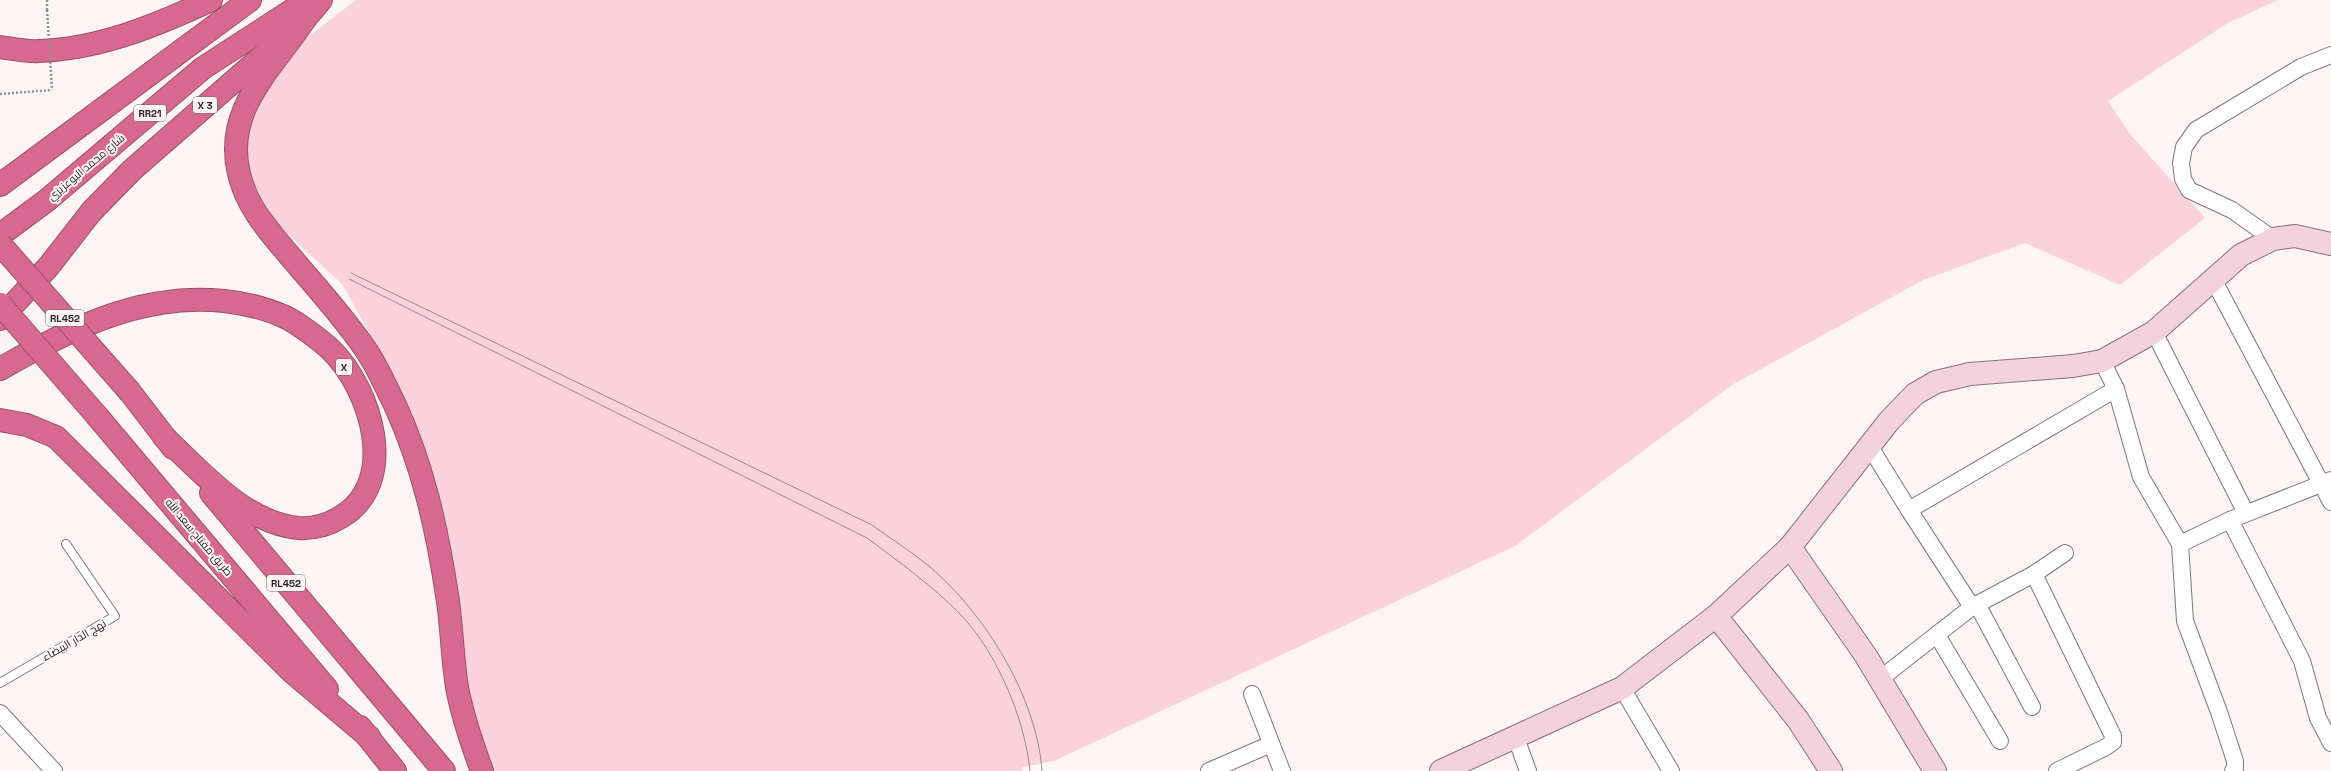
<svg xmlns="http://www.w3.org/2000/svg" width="2331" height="771" font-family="'Space Grotesk',Cairo,sans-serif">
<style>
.green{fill:#fbd1dd}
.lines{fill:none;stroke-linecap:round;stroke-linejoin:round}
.lane-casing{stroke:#877379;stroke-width:10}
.street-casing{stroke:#877379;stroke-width:18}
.secondary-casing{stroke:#877379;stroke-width:24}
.highway-casing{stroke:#9c526c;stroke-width:24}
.path{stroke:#968e90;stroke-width:2.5;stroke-dasharray:2 2;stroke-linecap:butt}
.lane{stroke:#fff;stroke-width:8}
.street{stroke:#fff;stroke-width:16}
.secondary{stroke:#f3d2de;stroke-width:22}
.highway{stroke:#d76990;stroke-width:22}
.tram{stroke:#958c8e;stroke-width:1}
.highway-bridge-casing{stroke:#9c526c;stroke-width:24;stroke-linecap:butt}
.path-bridge{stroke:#968e90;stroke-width:2.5;stroke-dasharray:2 2;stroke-linecap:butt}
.highway-bridge{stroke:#d76990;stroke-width:22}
.labels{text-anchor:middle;stroke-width:4;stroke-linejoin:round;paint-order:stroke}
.shield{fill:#fdf4f6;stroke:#6c6466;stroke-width:1}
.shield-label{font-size:10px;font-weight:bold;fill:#2e2628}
.street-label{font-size:11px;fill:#2e2628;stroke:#fdf4f6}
</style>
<rect width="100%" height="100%" fill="#fdf4f6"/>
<polygon class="green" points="356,0 2278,0 2228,23 2108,101 2130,134 2205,218 2120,285 2025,243 1923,280 1732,385 1515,546 1054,761 1022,767 1022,771 494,771 464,695 408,415 375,343 342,284 277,224 248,173 244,135 249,103 296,46"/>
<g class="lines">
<g class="lane-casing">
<polyline id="lane" points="0,683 115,616 66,544"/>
</g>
<g class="street-casing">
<g id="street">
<polyline points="2273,239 2232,210 2189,190 2183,179 2181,163 2184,147 2196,130 2301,67 2331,55"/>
<polyline points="2213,279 2331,502"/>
<polyline points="2154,332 2246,513"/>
<polyline points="2102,361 2116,389 2141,477 2180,544 2230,520 2331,480"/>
<polyline points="1870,447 1909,510 2116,389"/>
<polyline points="1909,510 1972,607"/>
<polyline points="2230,520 2302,661 2318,718 2331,743"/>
<polyline points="2180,544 2185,621 2219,712 2235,761 2235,768 2233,771"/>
<polyline points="2034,574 2113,736 2113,742 2106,747 2057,771"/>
<polyline points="1977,604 2032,707"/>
<polyline points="1937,635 2000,741"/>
<polyline points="1880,679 1972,607 2034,574 2065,553"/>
<polyline points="1622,688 1671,771"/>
<polyline points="1252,694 1282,771"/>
<polyline points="0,713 54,771"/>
<polyline points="1516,738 1528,771"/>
<polyline points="1209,771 1271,744"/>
</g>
</g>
<g class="secondary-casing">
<g id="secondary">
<polyline points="1790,547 1866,656 1935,771"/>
<polyline points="1716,616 1798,720 1831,771"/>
<polyline points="1441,771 1622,688 1716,616 1790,547 1889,421 1915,394 1936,382 1970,374 2073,366 2102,361 2154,332 2241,255 2273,239 2295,236 2331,244"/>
</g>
</g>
<g class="highway-casing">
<g id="highway">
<path d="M305,19C273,68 223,109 239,174C247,207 268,230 289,255C315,286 343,316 366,350C377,366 386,387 395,405C423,466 437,529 447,595C452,625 452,656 457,687C462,715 472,744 482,771"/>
<path d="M0,47C13,49 27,52 39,51C100,49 157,25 211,0"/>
<polyline points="0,185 250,0"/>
<polyline points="0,235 46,201 203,68 308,0"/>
<polyline points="0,319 49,266 91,212 132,170 305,19 321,0"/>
<path d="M0,369C49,341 105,311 161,303C201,296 248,300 285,317C295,321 323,342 331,350C371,389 400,482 341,517C328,525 314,529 298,528C243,522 202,472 164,437"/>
<polyline points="130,392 173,448"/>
<polyline points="97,416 327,689"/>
<polyline points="0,420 27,425 56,437 291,671 369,737"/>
<polyline points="211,493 444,771"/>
<polyline points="360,727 395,771"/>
</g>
</g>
<g class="path">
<polyline points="47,0 47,10"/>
<polyline points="0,94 52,90"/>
</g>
<use href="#lane" class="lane"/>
<use href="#street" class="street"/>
<use href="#secondary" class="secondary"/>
<use href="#highway" class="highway"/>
<g class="tram">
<path d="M351,273L872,525C891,539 912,552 930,567C985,614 1037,697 1042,771"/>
<path d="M349,279L867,538C899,562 933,586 961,615C997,653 1025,719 1030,771"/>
</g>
<g class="highway-bridge-casing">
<g id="highway-bridge">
<polyline points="0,244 130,392"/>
<polyline points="0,304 97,416"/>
</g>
</g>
<polyline class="path-bridge" points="47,10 52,90"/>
<use href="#highway-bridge" class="highway-bridge"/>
</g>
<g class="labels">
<g class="shield">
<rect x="193" y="97" width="24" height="16" rx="3"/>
<rect x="134" y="105" width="32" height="16" rx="3"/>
<rect x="46" y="310" width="38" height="16" rx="3"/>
<rect x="336" y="359" width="16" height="16" rx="3"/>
<rect x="267" y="575" width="38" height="16" rx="3"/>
</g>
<g class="shield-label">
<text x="205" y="109">X 3</text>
<text x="150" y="117">RR21</text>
<text x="65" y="322">RL452</text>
<text x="344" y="371">X</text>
<text x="286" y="587">RL452</text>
</g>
<g class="street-label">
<text transform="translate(86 167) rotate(-40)" y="4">شارع محمد البوعزيزي</text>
<text transform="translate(199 537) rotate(50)" y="4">طريق مفتاح سعد الله</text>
<text transform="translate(74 640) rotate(-30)" y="4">نهج الدار البيضاء</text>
</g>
</g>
</svg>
